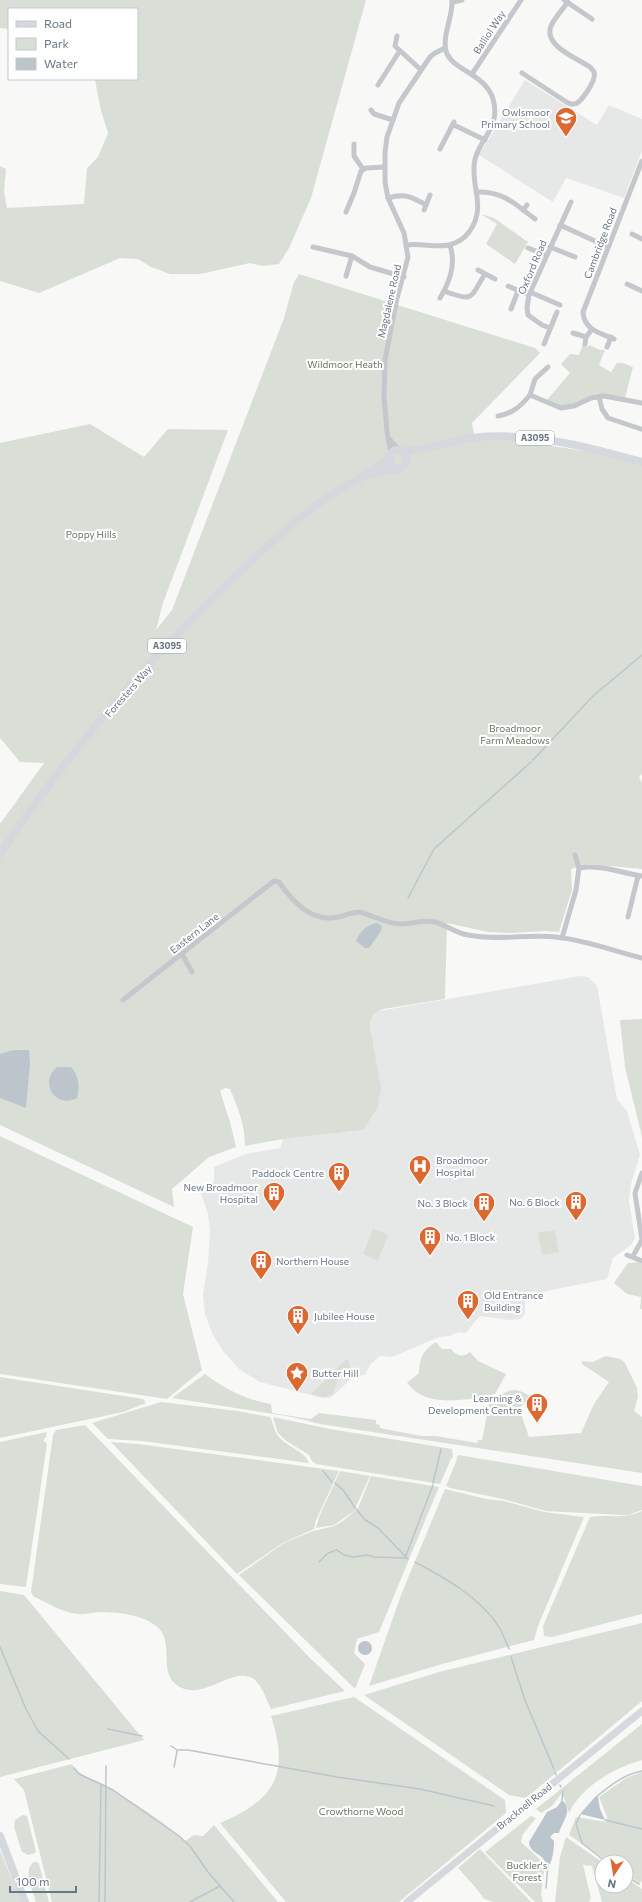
<svg xmlns="http://www.w3.org/2000/svg" width="642" height="1902" font-family="Commissioner,sans-serif">
<style>
.built{fill:#e6e7e7}
.green{fill:#d9dfd7}
.water{fill:#bcc5cb}
.lines{fill:none;stroke-linecap:round;stroke-linejoin:round}
.stream{stroke:#bcc5cb;stroke-width:1.5}
.minor{stroke:#c4c7cb;stroke-width:5}
.secondary{stroke:#d5d9dd;stroke-width:7}
.primary{stroke:#d5d9dd;stroke-width:8}
.labels{text-anchor:middle;stroke-width:4;stroke-linejoin:round;paint-order:stroke}
.shield{fill:#fff;stroke:#969faa;stroke-width:1}
.shield-label{font-size:9px;font-weight:bold;fill:#697686}
.street-label{font-size:10px;fill:#697686;stroke:#fff}
.poi-label{font-size:10px;fill:#697686;stroke:#fff;text-anchor:end}
.park-label{font-size:10px;fill:#667863;stroke:#fff}
</style>
<rect width="100%" height="100%" fill="#f8f8f6"/>
<g class="built">
<polygon points="525,80 597,125 609,105 642,119 642,151 624,198 566,178 553,202 479,155"/>
<polygon points="580,976 588,977 597,986 617,1099 627,1111 640,1155 631,1184 629,1201 635,1238 631,1245 613,1258 607,1279 531,1294 525,1298 525,1314 520,1319 509,1320 481,1316 476,1320 466,1333 458,1332 450,1336 439,1337 392,1357 380,1356 370,1365 365,1375 353,1377 334,1395 329,1398 322,1398 260,1382 240,1370 223,1351 212,1333 205,1314 203,1295 208,1262 210,1231 208,1214 200,1191 207,1189 214,1181 214,1167 245,1154 280,1148 283,1139 363,1130 381,1087 370,1026 372,1018 379,1011"/>
</g>
<g class="green">
<polygon points="0,0 366,0 311,198 289,248 279,264 263,266 250,263 200,274 170,274 151,267 138,259 120,258 39,293 0,281 0,166 6,169 4,192 7,208 84,204 87,168 98,157 108,133 100,107 95,79 137,79 137,9 9,9 9,29 0,28"/>
<polygon points="481,214 494,218 528,242 515,264 486,244 497,224"/>
<path d="M299,274L535,348L540,353L472,423L474,434L598,453L642,465V774L639,777L642,783V869L589,864L571,869L572,890L559,932L546,931L512,933L488,932L447,923L445,999L383,1009C375,1012 371,1017 370,1026L381,1087L378,1107L363,1130L283,1139L245,1146C245,1125 238,1108 230,1089L225,1088L220,1091L230,1122L236,1147L209,1157L172,1189L174,1207L0,1125V824L44,763L20,762L0,738V443L90,424L144,457L168,429L228,430L163,603L156,630L172,610L284,318L294,282Z"/>
<polygon points="583,344 587,347 589,345 600,350 605,350 599,365 611,372 617,363 623,363 633,367 625,398 602,394 574,405 561,407 547,400 570,373 561,364 570,354 579,355"/>
<polygon points="642,1019 642,1137 625,1067 620,1020"/>
<polygon points="0,1136 193,1227 183,1294 202,1370 167,1399 0,1374"/>
<polygon points="373,1228 388,1235 378,1261 363,1254"/>
<polygon points="555,1230 559,1252 542,1255 538,1232"/>
<polygon points="640,1262 642,1264 642,1309 640,1309 641,1297 627,1294 614,1283 628,1263"/>
<path d="M436,1342L442,1349H451C456,1356 463,1358 470,1352L478,1361L506,1374L495,1394C475,1399 437,1406 418,1393C414,1391 410,1386 407,1383L419,1373C419,1358 424,1349 436,1342Z"/>
<path d="M606,1356L621,1359L625,1363L637,1388L638,1397L634,1411L642,1417V1473L320,1424L292,1417L172,1398L205,1374C225,1389 246,1400 271,1404L272,1413L311,1419L319,1413L376,1420V1424L380,1425V1428L421,1436H436L477,1443L478,1440H482L490,1399C511,1392 509,1384 532,1397L519,1408L529,1437L581,1433L594,1404L609,1382L582,1364V1361L593,1362Z"/>
<polygon points="347,1359 349,1362 350,1369 342,1374 338,1379 333,1394 325,1397 311,1394"/>
<polygon points="0,1377 143,1399 146,1403 123,1412 0,1438"/>
<path d="M161,1402L238,1411L270,1417C274,1424 274,1432 280,1438C289,1448 304,1450 309,1463L142,1441L108,1439L92,1423Z"/>
<polygon points="273,1417 330,1429 452,1449 453,1457 451,1459 440,1484 316,1464 312,1461 309,1455 285,1440 278,1433"/>
<path d="M85,1425L310,1658L345,1691L271,1709C267,1701 262,1686 255,1680C235,1664 207,1699 182,1688C154,1675 178,1641 155,1625C141,1615 119,1612 102,1612C94,1612 86,1615 78,1614C63,1613 46,1602 33,1596L31,1592L53,1435L56,1430Z"/>
<polygon points="47,1432 46,1437 43,1440 47,1444 26,1587 0,1584 0,1442"/>
<polygon points="111,1442 138,1444 339,1471 316,1520 314,1529 283,1543 237,1574"/>
<polygon points="459,1455 642,1486 642,1510 629,1515 621,1515 546,1511 503,1499 450,1488 446,1486 457,1459 456,1458"/>
<polygon points="340,1471 370,1476 354,1511 334,1525 316,1528 319,1517"/>
<polygon points="371,1476 439,1487 379,1632 357,1639 354,1653 365,1664 355,1689 239,1575 284,1543 313,1531 334,1526 343,1521 358,1508"/>
<polygon points="445,1489 486,1499 504,1501 544,1512 584,1517 538,1626 534,1640 442,1664 369,1686 401,1595"/>
<path d="M642,1511V1614L552,1637L544,1636L543,1626L590,1517C610,1514 623,1520 642,1511Z"/>
<polygon points="0,1591 24,1595 144,1740 0,1777"/>
<polygon points="642,1623 642,1701 526,1798 509,1795 364,1695 439,1672"/>
<path d="M354,1697L505,1800L506,1813L399,1902H286L220,1823C275,1800 290,1774 271,1716Z"/>
<path d="M642,1724V1760C614,1768 582,1786 569,1813L564,1798L561,1794L552,1806L541,1813L536,1809Z"/>
<path d="M72,1764C80,1778 95,1778 108,1787C134,1803 162,1820 185,1841L194,1835L203,1836L214,1825L278,1902H52L24,1790L14,1779Z"/>
<polygon points="642,1772 642,1881 640,1883 626,1874 626,1862 609,1862 569,1835 576,1817 606,1822 607,1817 599,1797 626,1778"/>
<polygon points="23,1815 27,1816 36,1851 35,1853 28,1855 22,1852 14,1827 15,1820"/>
<polygon points="531,1816 536,1818 523,1834 521,1842 545,1864 541,1894 543,1902 535,1902 485,1852"/>
<polygon points="566,1837 602,1862 602,1886 626,1886 626,1878 642,1889 642,1902 602,1902 592,1866 583,1865 591,1898 589,1902 555,1902 560,1857"/>
<polygon points="480,1849 531,1902 494,1902 484,1899 476,1888 458,1868"/>
<polygon points="0,1850 21,1902 0,1902"/>
<path d="M34,1862H37L39,1864L49,1902H36C33,1890 22,1870 34,1862Z"/>
</g>
<g class="water">
<path d="M377,923L382,926L381,931L369,948H365L356,941C359,932 368,924 377,923Z"/>
<polygon points="14,1050 29,1050 30,1063 26,1108 0,1098 0,1054"/>
<path d="M57,1067H71C79,1076 80,1086 77,1098C56,1109 38,1083 57,1067Z"/>
<circle cx="365" cy="1648" r="7"/>
<polygon points="595,1797 598,1797 600,1809 605,1820 580,1814"/>
<path d="M562,1800C574,1810 562,1822 559,1833H554L550,1837L554,1841C554,1848 553,1858 550,1864H546C544,1854 529,1853 529,1842L547,1812L557,1807Z"/>
</g>
<g class="lines">
<g class="stream">
<polyline points="533,760 593,696 642,655"/>
<polyline points="408,898 434,849 531,762"/>
<polyline points="323,1471 332,1482"/>
<polyline points="335,1483 343,1490 356,1509"/>
<polyline points="433,1483 441,1449"/>
<polyline points="357,1510 364,1519 378,1528 408,1559"/>
<polyline points="319,1562 328,1553 337,1550 344,1555 353,1557 368,1555 374,1557 405,1558 433,1485"/>
<path d="M415,1562C445,1578 480,1597 499,1627C503,1634 506,1642 509,1649"/>
<polyline points="0,1647 26,1709 38,1731 69,1759"/>
<polyline points="511,1657 525,1700 554,1769"/>
<polyline points="108,1729 142,1736"/>
<polyline points="171,1746 177,1750 188,1750 337,1777 420,1789 494,1806"/>
<polyline points="174,1767 177,1751"/>
<polyline points="74,1768 79,1774 113,1790 179,1836 190,1846 208,1872 234,1902"/>
<polyline points="555,1773 556,1775"/>
<polyline points="560,1785 561,1787"/>
<path d="M596,1797C610,1786 624,1774 642,1771"/>
<polyline points="562,1800 563,1791"/>
<polyline points="580,1815 576,1824 582,1843 606,1862"/>
<polyline points="605,1820 642,1829"/>
<polyline points="626,1876 639,1884"/>
<polyline points="546,1888 548,1864"/>
<polyline points="99,1902 101,1784"/>
<polyline points="105,1902 106,1766"/>
<polyline points="190,1902 220,1886"/>
</g>
<g class="minor">
<polyline points="564,0 592,19"/>
<polyline points="453,2 462,0"/>
<polyline points="397,36 395,46 421,70"/>
<path d="M522,73L568,103C570,103 572,105 574,104C581,104 597,79 594,72C594,72 591,68 590,67C577,58 543,46 551,26C555,17 562,10 568,2"/>
<polyline points="472,74 521,0"/>
<polyline points="378,85 399,52"/>
<polyline points="371,110 374,114 393,120"/>
<polyline points="454,125 485,140"/>
<polyline points="354,144 354,156 363,169"/>
<polyline points="440,149 454,122"/>
<path d="M477,192C503,191 515,204 535,219"/>
<path d="M388,198C406,193 410,197 425,204"/>
<polyline points="424,210 430,195"/>
<polyline points="523,210 527,205"/>
<polyline points="346,212 354,193 361,171 366,168 384,167"/>
<polyline points="560,225 608,247"/>
<polyline points="632,234 642,239"/>
<path d="M406,245C422,243 435,248 449,245C457,243 464,239 469,232C488,207 469,185 475,159C481,137 501,127 493,99C486,74 451,70 446,51C442,35 453,17 452,0"/>
<path d="M450,245C455,261 452,275 444,291C475,303 470,297 485,274"/>
<polyline points="313,247 352,256 370,267 404,277"/>
<polyline points="550,247 575,257"/>
<polyline points="528,248 546,255"/>
<polyline points="478,270 495,279"/>
<polyline points="346,276 352,256"/>
<polyline points="627,284 642,291"/>
<polyline points="508,286 529,295"/>
<polyline points="530,292 560,305"/>
<polyline points="440,298 444,291"/>
<polyline points="511,309 518,291"/>
<polyline points="550,328 542,325 528,315 527,307 529,295 571,202"/>
<polyline points="573,333 586,337"/>
<path d="M614,339C600,333 584,330 583,312L642,161"/>
<polyline points="544,344 557,312"/>
<polyline points="585,344 586,337 592,329"/>
<polyline points="607,347 611,337"/>
<polyline points="530,395 561,408 574,406 591,398 604,396 642,403"/>
<polyline points="530,395 535,379 548,367"/>
<polyline points="599,397 602,409 608,418 641,429"/>
<path d="M498,416C513,413 520,407 530,395"/>
<polyline points="390,440 399,450"/>
<polyline points="391,454 387,431 384,397 385,360 397,298 408,257 404,233 388,198 385,182 385,153 387,137 399,103 430,57 435,53 445,48"/>
<path d="M579,868C601,864 621,873 642,876"/>
<polyline points="628,917 638,876"/>
<polyline points="562,938 576,890 579,868 575,855"/>
<polyline points="182,954 192,972"/>
<path d="M123,1000L274,881L279,882C290,898 308,919 330,918C341,918 350,912 360,912C373,916 388,924 401,924C413,924 423,919 435,922C446,925 456,933 468,935C498,941 527,934 556,937C585,940 614,951 642,958"/>
<polyline points="627,1255 642,1261"/>
<polyline points="633,1256 642,1240 635,1193 642,1173"/>
</g>
<polyline class="secondary" points="407,1902 642,1711"/>
<g class="primary">
<circle cx="398" cy="459" r="9"/>
<path d="M402,451C428,450 454,440 480,437C537,433 588,447 642,462"/>
<polyline points="372,473 398,469"/>
<path d="M0,854C74,743 171,633 270,544C290,525 311,508 334,493C353,481 374,473 390,457"/>
<polyline points="0,1836 25,1902"/>
</g>
</g>
<defs>
<g id="school-pin" transform="scale(1.15)"><path d="M0 17L-7.5 6A9.5 9.5 0 1 1 7.5 6Z" fill="#dc6832" stroke="#fff"/><path d="M0-5L7-2L0 1L-7-2ZM-4 1L0 2.5L4 1V4Q0 6-4 4Z" fill="#fff"/></g>
<g id="hospital-pin" transform="scale(1.15)"><path d="M0 17L-7.5 6A9.5 9.5 0 1 1 7.5 6Z" fill="#dc6832" stroke="#fff"/><path d="M-5-5h3v3.5h4V-5h3V5h-3V1.5h-4V5h-3Z" fill="#fff"/></g>
<g id="building-pin" transform="scale(1.15)"><path d="M0 17L-7.5 6A9.5 9.5 0 1 1 7.5 6Z" fill="#dc6832" stroke="#fff"/><path d="M-4-6H4V6H1V3H-1V6H-4ZM-2.5-4.3h1.7v1.8h-1.7ZM.8-4.3h1.7v1.8H.8ZM-2.5-1h1.7V.8h-1.7ZM.8-1h1.7V.8H.8Z" fill="#fff"/></g>
<g id="sight-pin" transform="scale(1.15)"><path d="M0 17L-7.5 6A9.5 9.5 0 1 1 7.5 6Z" fill="#dc6832" stroke="#fff"/><path d="M0-6L1.8-2.2L6-1.7L2.9 1.2L3.7 5.4L0 3.3L-3.7 5.4L-2.9 1.2L-6-1.7L-1.8-2.2Z" fill="#fff"/></g>
</defs>
<g fill-rule="evenodd">
<use href="#school-pin" x="566" y="118"/>
<use href="#hospital-pin" x="420" y="1166"/>
<use href="#building-pin" x="339" y="1173"/>
<use href="#building-pin" x="274" y="1193"/>
<use href="#building-pin" x="576" y="1202"/>
<use href="#building-pin" x="484" y="1203"/>
<use href="#building-pin" x="430" y="1237"/>
<use href="#building-pin" x="261" y="1261"/>
<use href="#building-pin" x="468" y="1301"/>
<use href="#building-pin" x="298" y="1316"/>
<use href="#sight-pin" x="297" y="1373"/>
<use href="#building-pin" x="537" y="1404"/>
</g>
<g class="labels">
<g class="shield">
<rect x="516" y="431" width="38" height="14" rx="3"/>
<rect x="148" y="639" width="38" height="14" rx="3"/>
</g>
<g class="shield-label">
<text x="535" y="441">A3095</text>
<text x="167" y="649">A3095</text>
</g>
<g class="street-label">
<text transform="translate(489 32) rotate(-57)" y="4">Balliol Way</text>
<text transform="translate(600 243) rotate(-69)" y="4">Cambridge Road</text>
<text transform="translate(532 267) rotate(-67)" y="4">Oxford Road</text>
<text transform="translate(389 301) rotate(-77)" y="4">Magdalene Road</text>
<text transform="translate(128 691) rotate(-49)" y="4">Foresters Way</text>
<text transform="translate(194 933) rotate(-38)" y="4">Eastern Lane</text>
<text transform="translate(524 1806) rotate(-39)" y="4">Bracknell Road</text>
</g>
<g class="poi-label">
<text x="550" y="116">Owlsmoor<tspan x="550" dy="12">Primary School</tspan></text>
<text x="436" y="1164" text-anchor="start">Broadmoor<tspan x="436" dy="12">Hospital</tspan></text>
<text x="324" y="1177">Paddock Centre</text>
<text x="258" y="1191">New Broadmoor<tspan x="258" dy="12">Hospital</tspan></text>
<text x="560" y="1206">No. 6 Block</text>
<text x="468" y="1207">No. 3 Block</text>
<text x="446" y="1241" text-anchor="start">No. 1 Block</text>
<text x="276" y="1265" text-anchor="start">Northern House</text>
<text x="484" y="1299" text-anchor="start">Old Entrance<tspan x="484" dy="12">Building</tspan></text>
<text x="314" y="1320" text-anchor="start">Jubilee House</text>
<text x="312" y="1377" text-anchor="start">Butter Hill</text>
<text x="522" y="1402">Learning &amp;<tspan x="522" dy="12">Development Centre</tspan></text>
</g>
<g class="park-label">
<text x="345" y="368">Wildmoor Heath</text>
<text x="91" y="538">Poppy Hills</text>
<text x="515" y="732">Broadmoor<tspan x="515" dy="12">Farm Meadows</tspan></text>
<text x="361" y="1815">Crowthorne Wood</text>
<text x="527" y="1869">Buckler's<tspan x="527" dy="12">Forest</tspan></text>
</g>
</g>
<rect x="8" y="8" width="130" height="72" fill="#ffffff" stroke="#c3c8cf"/>
<rect x="16" y="21" width="20" height="6" fill="#d5d9dd" stroke="#c3c8cf"/>
<text x="44" y="28" font-size="12" fill="#697686">Road</text>
<rect x="16" y="38" width="20" height="12" fill="#d9dfd7" stroke="#c3c8cf"/>
<text x="44" y="48" font-size="12" fill="#697686">Park</text>
<rect x="16" y="58" width="20" height="12" fill="#bcc5cb" stroke="#c3c8cf"/>
<text x="44" y="68" font-size="12" fill="#697686">Water</text>
<g transform="translate(614 1874) rotate(192)"><circle r="19" fill="#ffffff" stroke="#c3c8cf"/>
<path d="M0-3L7 15L0 10L-7 15Z" fill="#dc6832"/>
<text y="-6" font-size="11" font-weight="bold" text-anchor="middle" fill="#697686">N</text>
</g>
<path d="M10 1886v6h66v-6" fill="none" stroke="#697686" stroke-width="2"/>
<text x="16" y="1886" font-size="12" fill="#697686" stroke="#ffffff" stroke-width="3" paint-order="stroke">100 m</text>
</svg>
